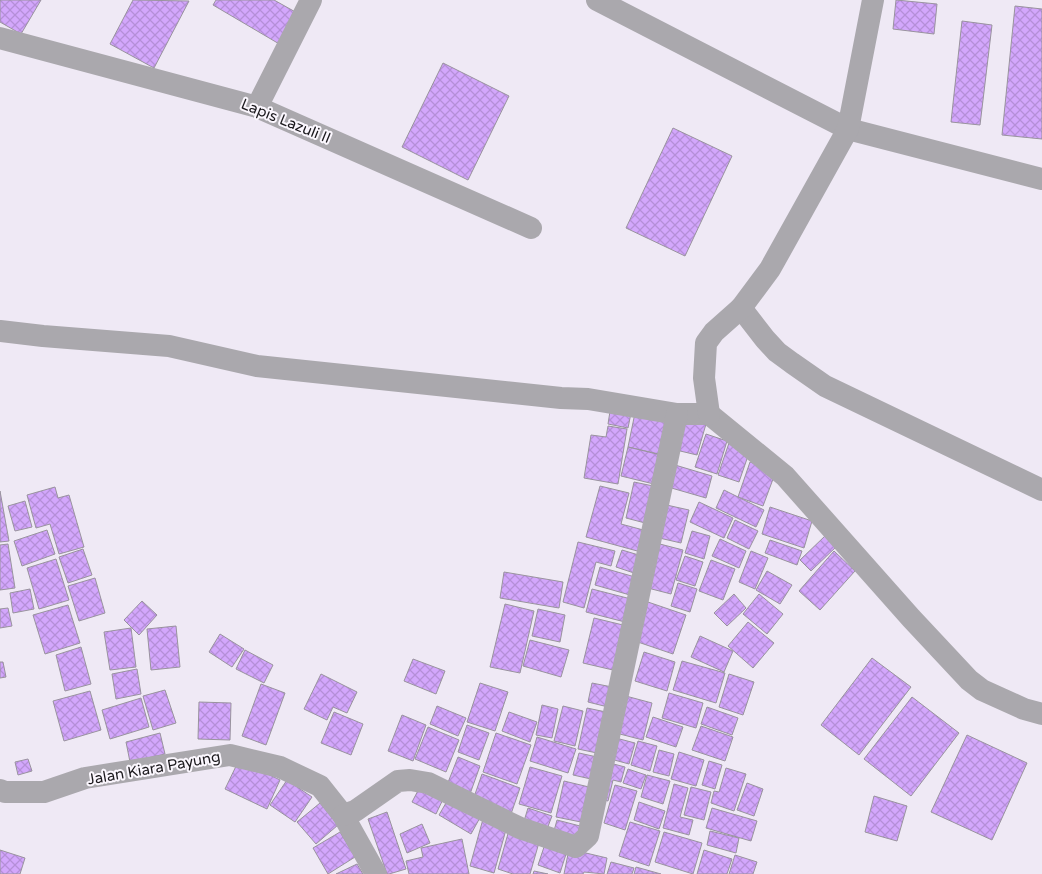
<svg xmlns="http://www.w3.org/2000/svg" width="1042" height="874" font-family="'Varela Round',sans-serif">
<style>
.building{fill:url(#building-cross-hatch);stroke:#99939e}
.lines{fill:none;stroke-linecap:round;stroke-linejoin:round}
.minor{stroke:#aaa8ad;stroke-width:22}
.labels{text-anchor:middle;stroke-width:4;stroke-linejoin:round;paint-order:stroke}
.street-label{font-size:15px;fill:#1b191d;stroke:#fbf7fe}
</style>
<defs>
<pattern id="building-cross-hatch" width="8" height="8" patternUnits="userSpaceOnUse" patternTransform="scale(1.25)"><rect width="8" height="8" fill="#d3a7fc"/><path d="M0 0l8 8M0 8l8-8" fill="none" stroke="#b58fd8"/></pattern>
</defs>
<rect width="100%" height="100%" fill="#efe9f5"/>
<g class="building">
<polygon points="0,0 41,0 21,34 0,22"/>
<polygon points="133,0 189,1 154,68 110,44"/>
<polygon points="216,0 274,0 299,14 281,45 213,5"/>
<polygon points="896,0 937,4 934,34 893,29"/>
<polygon points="1015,6 1042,9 1042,139 1002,135"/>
<polygon points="962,21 992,25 980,125 951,122"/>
<polygon points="443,63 509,96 468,180 402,147"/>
<polygon points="673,128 732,156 685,256 626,228"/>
<polygon points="611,405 632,408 628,428 608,424"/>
<polygon points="636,408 671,416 663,455 628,447"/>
<polygon points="685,418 706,424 697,455 676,450"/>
<polygon points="608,426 627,429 618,484 584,478 591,435 606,437"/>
<polygon points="706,434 727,441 717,474 695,467"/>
<polygon points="729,443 750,450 739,482 718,475"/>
<polygon points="628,447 665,456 658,485 621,476"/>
<polygon points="750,462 776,471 763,506 738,497"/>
<polygon points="675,465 712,476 706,498 668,487"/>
<polygon points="634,482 658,487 649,524 626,518"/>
<polygon points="600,486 629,493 621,524 647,531 641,552 586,537"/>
<polygon points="55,487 58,498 69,495 84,547 59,554 50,524 36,528 27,495"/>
<polygon points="724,490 764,510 756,527 716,508"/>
<polygon points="0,491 9,541 0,542"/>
<polygon points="25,501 32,527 15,531 8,506"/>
<polygon points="699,502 733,518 724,538 690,522"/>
<polygon points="662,504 689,510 681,543 655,537"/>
<polygon points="770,507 812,521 804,548 762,534"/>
<polygon points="735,520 758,531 749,549 727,538"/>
<polygon points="47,530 55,554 22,566 14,541"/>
<polygon points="692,531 710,536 704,559 685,553"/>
<polygon points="826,535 837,546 811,571 800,560"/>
<polygon points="720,539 746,551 739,568 712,556"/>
<polygon points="770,540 802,551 797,565 765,553"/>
<polygon points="578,542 615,551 611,566 596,562 584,608 563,602"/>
<polygon points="656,543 683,550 671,594 644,587"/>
<polygon points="8,544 15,588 0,590 0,545"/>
<polygon points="83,549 92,575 68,583 59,557"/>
<polygon points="622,550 642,556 637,574 616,567"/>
<polygon points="751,551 768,558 755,589 739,582"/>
<polygon points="834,551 855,571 820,610 799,591"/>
<polygon points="685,556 703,562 695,586 676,580"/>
<polygon points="56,559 69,600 39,609 27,568"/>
<polygon points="711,560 735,569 723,600 699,591"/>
<polygon points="600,567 635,577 630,595 595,585"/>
<polygon points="767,571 792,585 780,604 756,590"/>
<polygon points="504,572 563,582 559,608 500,598"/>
<polygon points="95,578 105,613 79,621 68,586"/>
<polygon points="678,583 697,589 690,612 671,606"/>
<polygon points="30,589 34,609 13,613 10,593"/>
<polygon points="592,589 631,599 625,622 586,612"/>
<polygon points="734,594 746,608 727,626 714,613"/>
<polygon points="759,594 783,614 767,634 743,614"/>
<polygon points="142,601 157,615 139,635 124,620"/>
<polygon points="645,601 686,615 673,654 632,640"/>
<polygon points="505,604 534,611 520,673 490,667"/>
<polygon points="68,605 80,643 45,654 33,615"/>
<polygon points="8,608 12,626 0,628 0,609"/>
<polygon points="538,609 565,615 560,642 532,636"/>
<polygon points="594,618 623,625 613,670 583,663"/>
<polygon points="748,622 774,643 753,668 728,646"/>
<polygon points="176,626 180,667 151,670 147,629"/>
<polygon points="131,628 136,667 110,670 104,632"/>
<polygon points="220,634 244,649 232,667 209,652"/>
<polygon points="700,636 733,651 724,672 691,657"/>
<polygon points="530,640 569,650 561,677 523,666"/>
<polygon points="81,647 91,684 65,691 56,655"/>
<polygon points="245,650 273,665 264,683 236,669"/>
<polygon points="644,652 675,662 667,691 635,681"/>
<polygon points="872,658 911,687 859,755 821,725"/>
<polygon points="413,659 445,671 436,694 404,681"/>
<polygon points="682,661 725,673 716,703 673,690"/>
<polygon points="0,662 3,662 6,677 0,678"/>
<polygon points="137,669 141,694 116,699 112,674"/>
<polygon points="321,674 357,692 347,713 333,707 327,720 304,709"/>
<polygon points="729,674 754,682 743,715 719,707"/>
<polygon points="480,683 508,692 495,731 467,722"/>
<polygon points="592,683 612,687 608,707 588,702"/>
<polygon points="261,684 285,693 266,745 242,736"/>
<polygon points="165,690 176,723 153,730 143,696"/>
<polygon points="90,691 101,730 64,741 53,701"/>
<polygon points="669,693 703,703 696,728 662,718"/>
<polygon points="622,695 652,703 643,740 612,732"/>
<polygon points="912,697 959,733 911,796 864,759"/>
<polygon points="141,698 149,727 110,739 102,710"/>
<polygon points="199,702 231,703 230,740 198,739"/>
<polygon points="542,705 558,709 552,738 536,735"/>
<polygon points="437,706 466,718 458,736 430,724"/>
<polygon points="563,706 583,711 575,746 554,741"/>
<polygon points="707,707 738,718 732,735 701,724"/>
<polygon points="587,708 606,712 597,753 578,749"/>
<polygon points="334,712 363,724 351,755 321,743"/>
<polygon points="509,712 537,722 530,742 502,731"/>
<polygon points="402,715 426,725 413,761 388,751"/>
<polygon points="653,717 683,727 676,747 646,737"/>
<polygon points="467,725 489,733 479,760 458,752"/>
<polygon points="701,726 733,737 725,761 692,750"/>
<polygon points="428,727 459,740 446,772 415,759"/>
<polygon points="160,733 165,754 130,762 126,742"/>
<polygon points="496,733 531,745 517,784 483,772"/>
<polygon points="967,735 1027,763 992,840 931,812"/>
<polygon points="537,737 576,749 568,773 530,761"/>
<polygon points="612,737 635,743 629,764 607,758"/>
<polygon points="638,741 657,746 650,771 631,765"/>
<polygon points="659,750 674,754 669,776 653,772"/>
<polygon points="679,752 704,760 696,786 671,779"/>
<polygon points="579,753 597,757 591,779 573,775"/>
<polygon points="458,757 480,766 470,794 447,785"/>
<polygon points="28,759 32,771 18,775 15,762"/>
<polygon points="239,760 280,780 267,809 225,789"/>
<polygon points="709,761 722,765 715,789 702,785"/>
<polygon points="606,762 625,767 621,782 613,780 608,801 596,798"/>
<polygon points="530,767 562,776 551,813 519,804"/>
<polygon points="726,768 746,774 734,811 711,803 714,791 719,792"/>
<polygon points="628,769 646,775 641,789 623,783"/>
<polygon points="482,774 520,788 511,814 473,800"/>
<polygon points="647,775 670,781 663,804 641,797"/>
<polygon points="287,780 312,797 295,822 270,805"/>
<polygon points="564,781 589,787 581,822 556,817"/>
<polygon points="422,783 445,795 436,814 412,802"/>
<polygon points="747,783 763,789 754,816 737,810"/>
<polygon points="674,784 688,788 680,817 693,820 689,835 663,828"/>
<polygon points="615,785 637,791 625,830 604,823"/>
<polygon points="691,787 711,792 704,820 684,815"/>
<polygon points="450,796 482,814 471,834 439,815"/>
<polygon points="874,796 907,806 897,841 865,832"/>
<polygon points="639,802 665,811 659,829 634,820"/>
<polygon points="320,803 338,825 316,844 297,822"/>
<polygon points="528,808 552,816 547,829 524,821"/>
<polygon points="712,808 757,821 751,841 706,828"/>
<polygon points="387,812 406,869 389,874 387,874 368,819"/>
<polygon points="483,819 507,826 494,873 470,866"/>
<polygon points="557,820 580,826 575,844 552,838"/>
<polygon points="630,822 660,831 649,866 619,856"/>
<polygon points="422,824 430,843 407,853 400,834"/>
<polygon points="509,830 540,839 530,874 513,874 498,869"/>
<polygon points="710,831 739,838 736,853 707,845"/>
<polygon points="340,832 355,857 328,874 313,848"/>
<polygon points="664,832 702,843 693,874 655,862"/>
<polygon points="462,839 469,874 409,874 406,861 423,857 421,848"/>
<polygon points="545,844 567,851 560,873 538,865"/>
<polygon points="569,849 607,858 604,874 584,872 583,874 564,874"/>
<polygon points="0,850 25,858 20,874 0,874"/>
<polygon points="704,850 732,859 727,874 697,874"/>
<polygon points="735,855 757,862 753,874 729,874"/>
<polygon points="611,862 634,868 632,874 607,874"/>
<polygon points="357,864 363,874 336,874"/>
<polygon points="636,867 661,874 634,874"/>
<polygon points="534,871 548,874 533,874"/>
</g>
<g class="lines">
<g class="minor">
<polyline points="597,0 848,129 1042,179"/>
<polyline points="0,38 257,107 531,228"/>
<polyline points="257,107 311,0"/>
<polyline points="741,308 765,339 777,352 792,363 825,386 1042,490"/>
<polyline points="0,331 43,336 169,346 257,366 561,398 588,399 677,414 709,414 785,476 911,618 969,680 982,690 1024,709 1042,714"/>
<polyline points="709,414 704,378 706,343 714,332 741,308 770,269 848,129 873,0"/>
<polyline points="0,790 5,792 44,792 85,778 230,755 280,767 320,786 343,815 376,874"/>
<polyline points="343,815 355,811 398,781 410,780 428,783 520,828 576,847 588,836 677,414"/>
</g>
</g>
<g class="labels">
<g class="street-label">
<text transform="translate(286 121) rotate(22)" y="5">Lapis Lazuli II</text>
<text transform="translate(154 768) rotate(-10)" y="5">Jalan Kiara Payung</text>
</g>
</g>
</svg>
